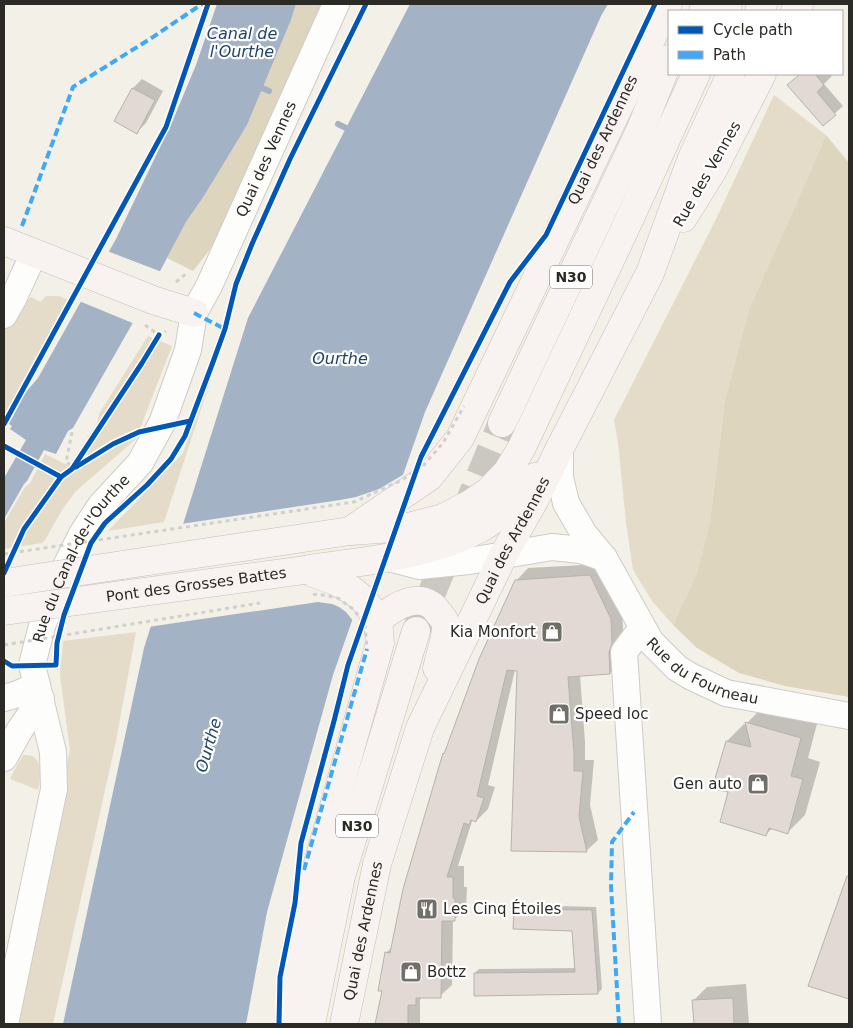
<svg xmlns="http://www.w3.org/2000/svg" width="853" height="1028" font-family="'DejaVu Sans',sans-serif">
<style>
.green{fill:#e4dcc9}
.forest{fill:#ded5bf}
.water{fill:#a3b2c4}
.pier{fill:#f3f0e8}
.shadow{fill:#0003}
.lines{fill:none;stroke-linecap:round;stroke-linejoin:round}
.stream{stroke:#a3b2c4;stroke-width:6}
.building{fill:#e2d9d4;stroke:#b6b2ae}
.major-tunnel{stroke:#cbc8c1;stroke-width:28;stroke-dasharray:28 14;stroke-linecap:butt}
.minor-casing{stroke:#ceccc6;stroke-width:28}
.major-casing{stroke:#c8bdb8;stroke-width:29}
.path{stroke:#d0d0cd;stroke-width:3;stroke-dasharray:4 4;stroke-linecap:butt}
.minor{stroke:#fdfdfc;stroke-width:26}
.major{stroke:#f8f3f0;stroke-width:28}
.major-bridge-casing{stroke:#c8bdb8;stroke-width:29;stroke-linecap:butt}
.path-bridge{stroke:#d0d0cd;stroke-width:3;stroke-dasharray:4 4;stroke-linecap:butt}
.major-bridge{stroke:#f8f3f0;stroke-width:28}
.quiet{stroke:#3fa9f5;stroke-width:4;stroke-dasharray:8 4;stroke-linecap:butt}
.cycleway-casing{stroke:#fff;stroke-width:8}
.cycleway{stroke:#0057b8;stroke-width:5}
.labels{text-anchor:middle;stroke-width:4.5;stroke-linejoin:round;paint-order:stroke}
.shield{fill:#fff;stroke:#6b6a66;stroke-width:1}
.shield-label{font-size:14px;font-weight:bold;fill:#2c2a24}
.street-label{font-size:15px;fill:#2c2a24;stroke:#fff}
.poi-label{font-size:15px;fill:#2c2a24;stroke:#fff;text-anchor:start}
.water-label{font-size:16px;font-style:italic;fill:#20446b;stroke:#fff}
</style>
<rect width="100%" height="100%" fill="#f3f0e8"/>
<g class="green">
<polygon points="774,95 826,135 800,195 749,309 725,399 710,522 697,573 673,625 652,601 633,570 626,523 618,442 614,420 716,219"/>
<polygon points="46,296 59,296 68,300 4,416 4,332 15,313 23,303 31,297 40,302"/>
<polygon points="148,336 172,346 136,439 76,491 62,510 45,540 42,543 4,549 4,523 25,487 30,483 45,454 69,466 97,423 99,414"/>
<polygon points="213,366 215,367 164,522 108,531 183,453"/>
<polygon points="136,632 116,741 53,1024 12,1024 70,750 60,675 63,641"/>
<path d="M23,755C27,755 32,755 35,758C42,764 40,782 38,790L10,779L15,769Z"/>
</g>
<g class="forest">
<polygon points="296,4 331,4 226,229 193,271 167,258 186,222 204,196 247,125 291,20"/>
<polygon points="826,135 849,163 849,697 785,686 739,673 697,648 673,625 697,573 710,522 725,399 749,309 800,195"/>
</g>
<g class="water">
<polygon points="217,4 296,4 291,20 247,125 204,196 186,222 131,326 73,428 68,431 56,454 44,450 27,481 24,484 4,519 4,478 26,440 10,429 12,426 9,424 25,393 38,378 116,239 173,120 196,65"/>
<polygon points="410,4 608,4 601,16 425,412 333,675 267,912 246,1024 63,1024 144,648 248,318"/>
</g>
<g class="pier">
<polygon points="107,251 162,272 135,324 79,301"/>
<polygon points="406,473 354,622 346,612 339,607 332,604 318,602 148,627 181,524 340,500 356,497 379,489"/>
</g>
<g class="shadow">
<polygon points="801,74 829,74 832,76 824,84 843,106 823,124 797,77"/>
<polygon points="142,79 163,91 146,123 137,132 133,88"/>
<polygon points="602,564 622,607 623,630 620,640 622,661 610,673 580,675 585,742 585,760 594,760 590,805 598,840 586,851 519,670 515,670 488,785 495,787 488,809 476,821 473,820 472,821 458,866 464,866 464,887 467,887 466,908 454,920 453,920 452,985 440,996 422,997 420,1000 420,1024 377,1024 384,990 386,953 392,947 517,580 528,568"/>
<polygon points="764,706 818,720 808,758 820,762 805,815 788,832 773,828 766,834 729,792 727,741 744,724 747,725 747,723"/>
<polygon points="849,872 849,998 810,985"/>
<polygon points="520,905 596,907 602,989 598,993 475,973 479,969 576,968 573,929 516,909"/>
<polygon points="746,984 749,1024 695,1024 694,1000 707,987"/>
</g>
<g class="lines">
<g class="stream">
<polyline points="262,88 269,91"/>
<polyline points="338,124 346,128"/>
</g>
</g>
<g class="building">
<polygon points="800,74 815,74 824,85 817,92 836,115 823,126 787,85"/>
<polygon points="132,88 155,100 137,134 114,121"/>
<polygon points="590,575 611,619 612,643 609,653 610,674 568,677 574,754 574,771 583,771 579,817 587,852 511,851 517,671 507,670 477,796 484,798 476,822 471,820 469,825 464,823 447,877 453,877 453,898 455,898 455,921 442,921 441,998 416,998 416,1005 408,1005 408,1024 375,1024 382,991 378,991 385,952 390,953 403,889 443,753 444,754 479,659 515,580"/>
<polygon points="745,722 801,738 791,776 803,779 788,834 769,828 766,836 720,822 728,792 712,789 726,741 751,747"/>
<polygon points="847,876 849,876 849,999 808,986"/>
<polygon points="514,909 592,910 598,994 474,996 474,973 575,972 572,931 513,929"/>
<polygon points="733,998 734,1024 694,1024 692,1000"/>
</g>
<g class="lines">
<polyline class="major-tunnel" points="416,631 502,423"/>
<g class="minor-casing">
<g id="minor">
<polyline points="4,315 13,299 34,253"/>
<path id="s1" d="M560,448V477L566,503L584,534L604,558L651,642L677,668L690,676L726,693L849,716"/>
<polyline points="389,558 419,566 469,561 552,547 581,550 604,558"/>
<polyline points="642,628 624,652 648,1024"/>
<polyline points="4,698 18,694 37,685"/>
<polyline points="4,758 19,731 41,699"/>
<path id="s2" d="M5,1024L54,789L53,752L32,665L42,626L66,566L82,534L101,505L140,463L162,423L188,350L194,313L209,286L336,4"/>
</g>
</g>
<g class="major-casing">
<g id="major">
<polyline points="703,11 707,4"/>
<polyline points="725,11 728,4"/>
<polyline points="759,11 763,4"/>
<polyline points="795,11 799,4"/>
<polyline points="683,218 714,168 762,74"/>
<polyline points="4,241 153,300 194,313"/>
<polyline points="502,423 640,131 669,59"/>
<path id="s3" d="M350,531L429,477L460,438L668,4"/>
<polyline points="122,565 350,531 408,527 443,518 470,504 489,491 507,472 521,449 624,231 696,74"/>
<path d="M309,569C366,561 427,556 479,529C500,518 520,495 535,477"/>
<path d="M378,620C395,606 421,589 438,612C440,615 444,619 445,622C448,632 440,657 437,668"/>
<polyline points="295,1024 295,994 309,895 380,643 378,620 364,600 353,591 335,581 305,570"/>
<polyline points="311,1024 341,876 416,631"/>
<path id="s4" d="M344,1024L377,864L420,728L504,554L535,499L560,448L650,273L692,158L731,74"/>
</g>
</g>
<g class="path">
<polyline points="176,282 188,272"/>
<polyline points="145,325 159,335 166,331"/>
<polyline points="72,432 66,462 73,467"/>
</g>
<use href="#minor" class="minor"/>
<use href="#major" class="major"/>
<g class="major-bridge-casing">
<g id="major-bridge">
<polyline points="4,583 122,565"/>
<path id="s5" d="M4,611L305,570"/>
</g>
</g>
<g class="path-bridge">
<polyline points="4,554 354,502 402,480 423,466 443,443 464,406"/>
<polyline points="313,595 317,594 338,598 353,609 365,624 367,649"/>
<polyline points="4,645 260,603"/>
</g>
<use href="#major-bridge" class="major-bridge"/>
<g class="quiet">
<polyline points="22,226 73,87 150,39 202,4"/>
<polyline points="194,313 225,329"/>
<polyline points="304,870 367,649"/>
<polyline points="619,1024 611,886 612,842 634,812"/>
</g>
<g class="cycleway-casing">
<g id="cycleway">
<polyline points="4,424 166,127 208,4"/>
<polyline points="4,446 61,477"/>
<polyline points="76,467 113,444 139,432 190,421"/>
<polyline points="4,573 24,529 61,477 72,469 142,363 159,335"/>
<polyline points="4,661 12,666 56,665 57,643 64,615 91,543 105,523 147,485 171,459 185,436 213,362 225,329 236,284 252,244 290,159 366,4"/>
<polyline points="279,1024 280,977 295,903 301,843 334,721 348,665 421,457 510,282 546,235 655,4"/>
</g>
</g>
<use href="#cycleway" class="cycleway"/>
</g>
<defs>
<g id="shop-square" transform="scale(1.125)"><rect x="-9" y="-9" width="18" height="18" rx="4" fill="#726f69" stroke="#fff"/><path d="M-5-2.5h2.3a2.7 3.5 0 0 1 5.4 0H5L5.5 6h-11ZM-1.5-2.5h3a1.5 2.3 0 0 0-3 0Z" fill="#fff"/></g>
<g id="restaurant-square" transform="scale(1.125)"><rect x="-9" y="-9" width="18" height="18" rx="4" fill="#726f69" stroke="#fff"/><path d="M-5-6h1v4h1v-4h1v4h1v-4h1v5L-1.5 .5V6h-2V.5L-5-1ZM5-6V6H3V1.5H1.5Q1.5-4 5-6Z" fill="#fff"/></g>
</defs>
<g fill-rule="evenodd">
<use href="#shop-square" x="552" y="632"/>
<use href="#shop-square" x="559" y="714"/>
<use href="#shop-square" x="758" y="784"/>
<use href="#restaurant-square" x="427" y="909"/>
<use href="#shop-square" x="411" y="972"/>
</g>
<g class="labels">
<g class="shield">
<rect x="550" y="265.5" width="42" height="23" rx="4"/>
<rect x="336" y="814.5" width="42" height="23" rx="4"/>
</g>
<g class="shield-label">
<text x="571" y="282">N30</text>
<text x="357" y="831">N30</text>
</g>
<g class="street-label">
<text dy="5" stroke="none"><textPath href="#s3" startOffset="476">Quai des Ardennes</textPath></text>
<text dy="5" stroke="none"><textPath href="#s2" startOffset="930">Quai des Vennes</textPath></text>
<text transform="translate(707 174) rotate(-60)" y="5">Rue des Vennes</text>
<text dy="5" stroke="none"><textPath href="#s4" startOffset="515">Quai des Ardennes</textPath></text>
<text dy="5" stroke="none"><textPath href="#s2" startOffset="485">Rue du Canal-de-l'Ourthe</textPath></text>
<text dy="5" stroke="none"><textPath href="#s5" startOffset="194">Pont des Grosses Battes</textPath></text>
<text dy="5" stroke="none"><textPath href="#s1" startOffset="280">Rue du Fourneau</textPath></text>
<text dy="5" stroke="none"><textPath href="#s4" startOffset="95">Quai des Ardennes</textPath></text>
</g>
<g class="poi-label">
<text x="536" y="637" text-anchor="end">Kia Monfort</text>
<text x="575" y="719">Speed loc</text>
<text x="742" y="789" text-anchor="end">Gen auto</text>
<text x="443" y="914">Les Cinq Étoiles</text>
<text x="427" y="977">Bottz</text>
</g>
<g class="water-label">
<text x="242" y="39">Canal de<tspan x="242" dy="18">l'Ourthe</tspan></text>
<text x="340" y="364">Ourthe</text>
<text transform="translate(208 745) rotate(-74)" y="6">Ourthe</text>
</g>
</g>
<rect width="853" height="1028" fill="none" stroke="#2c2a24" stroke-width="10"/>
<rect x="668" y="10" width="175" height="65" fill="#ffffff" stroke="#abaaa7"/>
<rect x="678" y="26" width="25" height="8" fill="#0057b8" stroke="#abaaa7"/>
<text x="713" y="35" font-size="15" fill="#2c2a24">Cycle path</text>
<rect x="678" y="51" width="25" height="8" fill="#3fa9f5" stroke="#abaaa7"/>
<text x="713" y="60" font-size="15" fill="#2c2a24">Path</text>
</svg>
